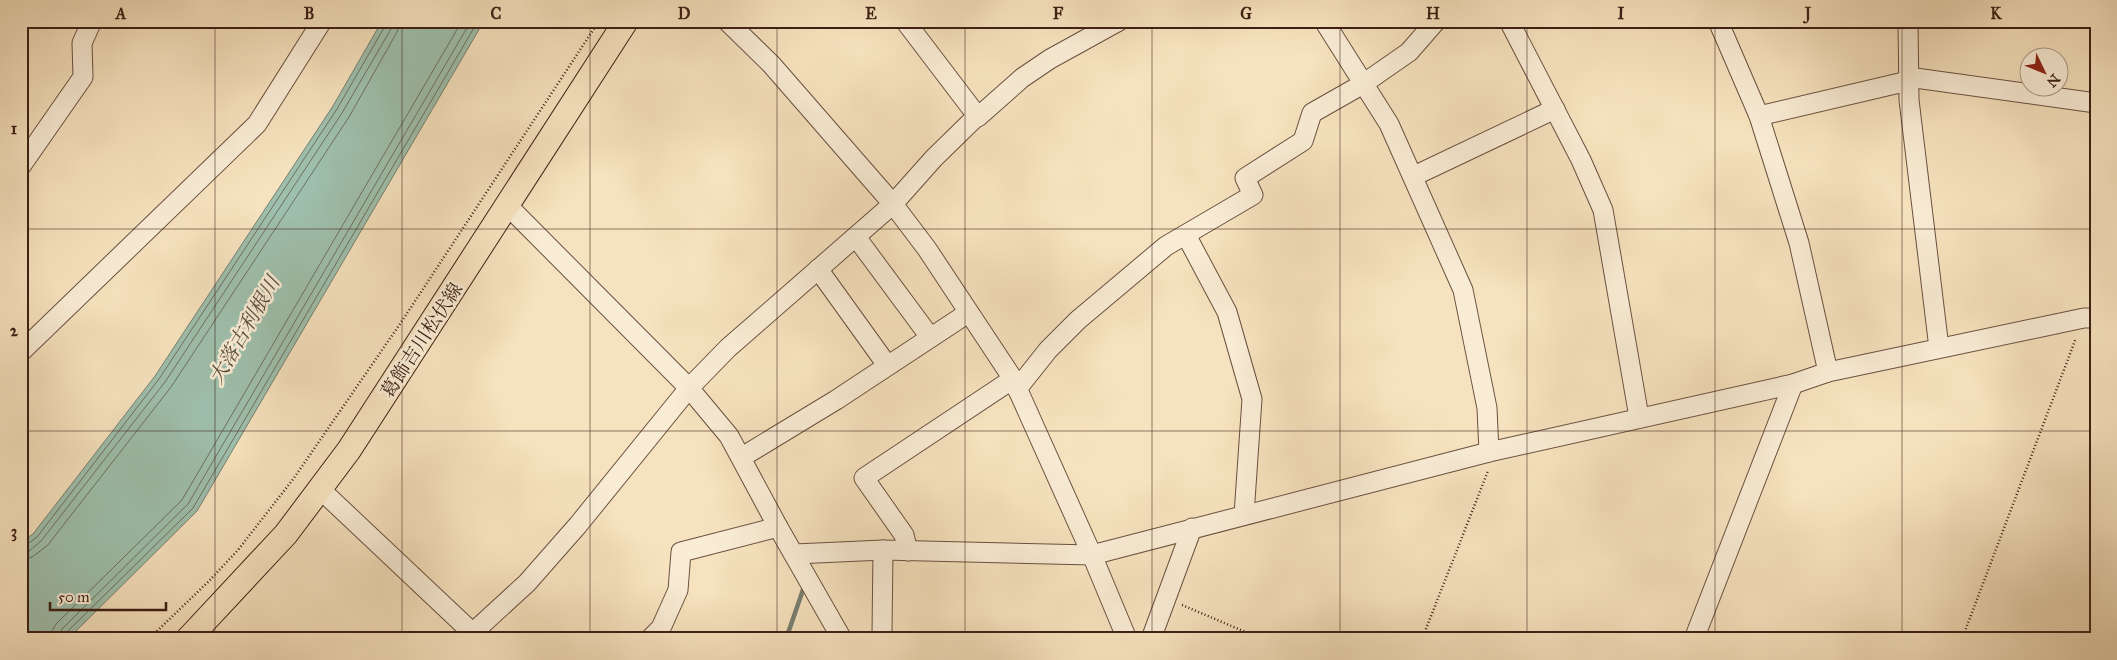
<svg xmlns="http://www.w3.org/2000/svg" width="2117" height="660" font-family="'IM FELL Great Primer','Noto Serif JP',serif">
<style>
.water{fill:#9ebfac;stroke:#777f70}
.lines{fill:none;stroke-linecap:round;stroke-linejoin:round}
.shore{stroke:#6d6f60;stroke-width:1}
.stream{stroke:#777f70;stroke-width:4.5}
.minor-casing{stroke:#6a503f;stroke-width:21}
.major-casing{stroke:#3c1f15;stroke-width:26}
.path{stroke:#3c1f15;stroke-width:2.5;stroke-dasharray:1 2.5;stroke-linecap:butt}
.minor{stroke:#f9ecd5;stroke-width:19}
.major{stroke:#f6e2be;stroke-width:24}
.grid{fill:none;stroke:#3c1f15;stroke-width:1;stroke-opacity:0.55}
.labels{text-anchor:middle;stroke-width:5;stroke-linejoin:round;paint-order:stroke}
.street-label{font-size:19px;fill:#3c1f15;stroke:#f9ecd5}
.water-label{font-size:20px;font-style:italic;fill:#594f42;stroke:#f9ecd5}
.neatline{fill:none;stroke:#3c1f15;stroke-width:2}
.grid-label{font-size:16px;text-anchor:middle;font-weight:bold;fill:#3c1f15}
</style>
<rect width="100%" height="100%" fill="#f6e2be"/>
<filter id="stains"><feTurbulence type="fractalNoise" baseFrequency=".004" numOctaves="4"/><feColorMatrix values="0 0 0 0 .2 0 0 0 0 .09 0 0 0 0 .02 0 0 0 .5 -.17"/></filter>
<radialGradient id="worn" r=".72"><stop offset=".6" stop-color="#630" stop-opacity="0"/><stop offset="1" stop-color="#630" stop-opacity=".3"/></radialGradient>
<polygon class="water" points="382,21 484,21 197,511 68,639 21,639 21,542 33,534 155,376 333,106"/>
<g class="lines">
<g class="shore">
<polyline points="21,546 26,545 37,537 159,379 337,109 385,26 386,21"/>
<polyline points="21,552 29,551 41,541 165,382 342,113 391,29 392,21"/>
<polyline points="21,560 32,557 47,546 171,387 349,117 397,32 400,21"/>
<polyline points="51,639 52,631 56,624 182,500 462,21"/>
<polyline points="58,639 62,629 188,504 471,21"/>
<polyline points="65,639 66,633 193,508 478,21"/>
</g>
<polyline class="stream" points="786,639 804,587"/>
<g class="minor-casing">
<g id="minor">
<polyline points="727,21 771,64 893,204 927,249 1013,379 1092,555 1127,639"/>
<polyline points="905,21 978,117 1022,78 1050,59 1119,21"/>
<polyline points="1324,21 1389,124 1463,290 1487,408 1489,452"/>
<polyline points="1509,21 1581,160 1603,210 1639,417"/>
<polyline points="1718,21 1759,116 1799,243 1828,372"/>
<polyline points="1908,21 1909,100 1939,348"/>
<polyline points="1908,77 2096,103"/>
<polyline points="1759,116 1908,81"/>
<polyline points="21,166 83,77 82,43 92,21"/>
<polyline points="1414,176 1555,109"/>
<polyline points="508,206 689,388 729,436 778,527 842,639"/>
<polyline points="1186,235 1227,312 1252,399 1244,515"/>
<polyline points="856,237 930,337"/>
<polyline points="818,269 887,365"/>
<polyline points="21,352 257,124 322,21"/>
<polyline points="1017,389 1048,350 1078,320 1166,246 1253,195 1245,178 1303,141 1312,113 1363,84 1409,52 1436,21"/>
<polyline points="742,457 836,400 968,313"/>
<polyline points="320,489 479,639"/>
<polyline points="908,551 904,535 864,478 1013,379"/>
<polyline points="795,554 883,550 1092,555 1489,452 1793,384 1828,372 2084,318 2096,318"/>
<polyline points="466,639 527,583 578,525 689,388 728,348 893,204 934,158 977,116"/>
<polyline points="650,639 661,628 678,590 681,552 778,527"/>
<polyline points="880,639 882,634 883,550"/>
<polyline points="1151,639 1192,528"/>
<polyline points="1694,639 1793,384"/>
</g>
</g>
<g class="major-casing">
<polyline id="major" points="188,639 286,534 349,450 626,21"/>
</g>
<g class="path">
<polyline points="1182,605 1262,639"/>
<polyline points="158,639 154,634 208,582 238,550 294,478 402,321 599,21"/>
<polyline points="1422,639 1488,471"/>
<polyline points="1962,639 2076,338"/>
</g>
<use href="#minor" class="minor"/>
<use href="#major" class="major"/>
</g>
<path class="grid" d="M215,21V639M402,21V639M590,21V639M777,21V639M965,21V639M1152,21V639M1340,21V639M1527,21V639M1715,21V639M1902,21V639M21,229H2096M21,431H2096"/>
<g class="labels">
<g class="street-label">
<text transform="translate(421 340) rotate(-57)" y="7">葛飾吉川松伏線</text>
</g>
<g class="water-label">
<text transform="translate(244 330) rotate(-60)" y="7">大落古利根川</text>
</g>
</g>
<rect width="2117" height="660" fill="none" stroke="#f6e2be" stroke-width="55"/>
<g transform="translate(2044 72) rotate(133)"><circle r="24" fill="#f9ecd5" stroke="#ad9a88"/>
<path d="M0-4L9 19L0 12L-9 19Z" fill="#8f2418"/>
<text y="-8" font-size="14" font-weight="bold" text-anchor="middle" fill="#3c1f15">N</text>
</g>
<path d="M50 602v8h116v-8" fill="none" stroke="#3c1f15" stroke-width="2.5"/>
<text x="58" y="602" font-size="15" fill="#3c1f15" stroke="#f9ecd5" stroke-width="4" paint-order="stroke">50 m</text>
<rect x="28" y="28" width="2062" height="604" class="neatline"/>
<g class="grid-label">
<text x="121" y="19">A</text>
<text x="309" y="19">B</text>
<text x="496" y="19">C</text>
<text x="684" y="19">D</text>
<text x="871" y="19">E</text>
<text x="1058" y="19">F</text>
<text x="1246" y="19">G</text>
<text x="1433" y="19">H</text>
<text x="1621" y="19">I</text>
<text x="1808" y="19">J</text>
<text x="1996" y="19">K</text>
<text x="14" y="134">1</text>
<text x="14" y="336">2</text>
<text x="14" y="537">3</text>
</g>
<rect width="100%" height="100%" filter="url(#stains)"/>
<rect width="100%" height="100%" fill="url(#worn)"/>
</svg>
